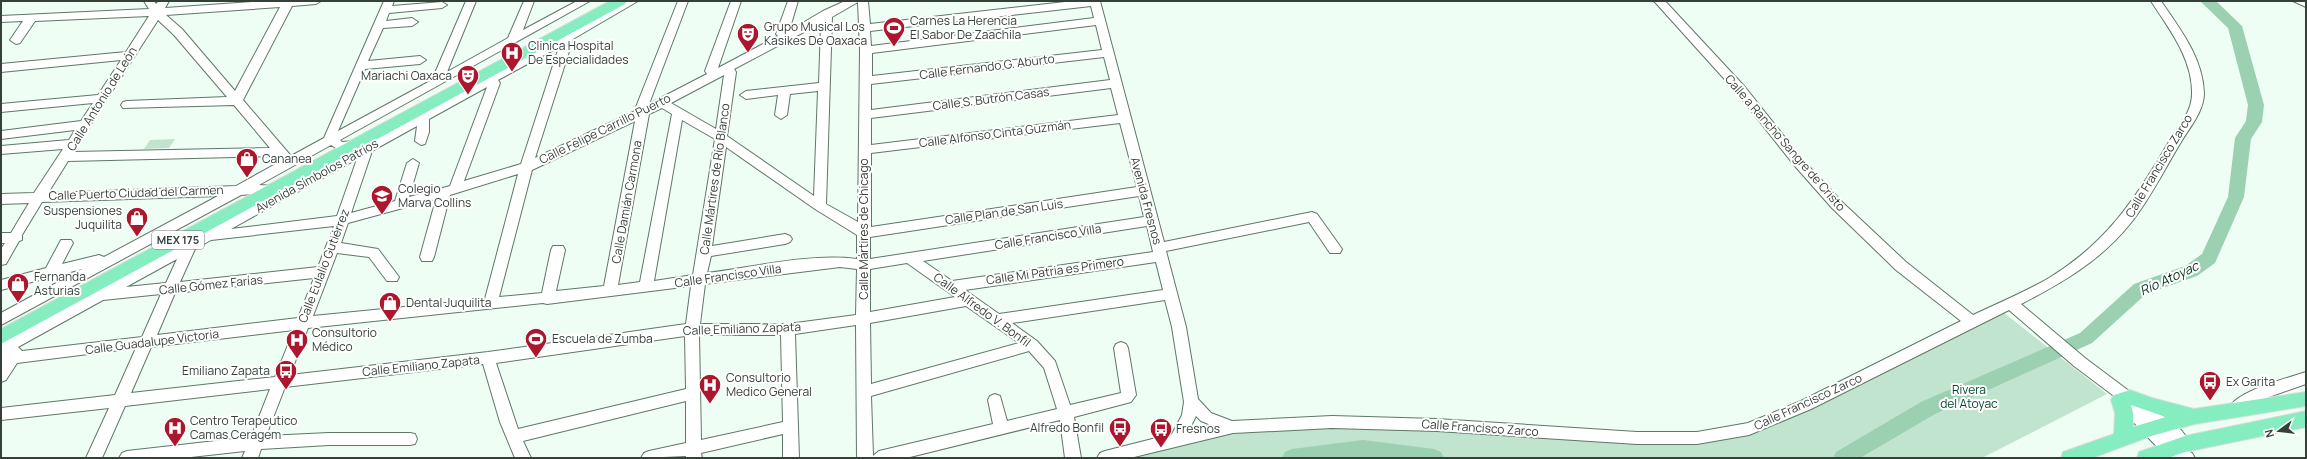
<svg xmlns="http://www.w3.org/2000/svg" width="2307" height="459" font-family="Manrope,sans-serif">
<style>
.green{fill:#c0e4ce}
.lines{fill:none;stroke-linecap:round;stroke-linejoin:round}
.river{fill:#9bd0b1;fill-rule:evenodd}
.minor-casing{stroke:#5f7768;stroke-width:2}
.major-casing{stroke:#dbdddb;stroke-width:2}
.minor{fill:#fff;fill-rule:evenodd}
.major{fill:#86edc0;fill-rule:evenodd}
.labels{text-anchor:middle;stroke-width:4;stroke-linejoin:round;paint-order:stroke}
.shield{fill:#fff;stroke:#727974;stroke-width:1}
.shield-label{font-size:11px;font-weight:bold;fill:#354039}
.poi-label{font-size:12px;fill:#354039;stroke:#fff;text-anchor:start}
.street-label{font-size:12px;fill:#354039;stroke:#fff}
.park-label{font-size:12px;fill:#04482b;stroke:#fff}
.water-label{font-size:13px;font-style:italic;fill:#06321e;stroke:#fff}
</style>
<rect width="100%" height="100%" fill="#eefef4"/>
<g class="green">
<polygon points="175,139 169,148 144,149 150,140"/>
<polygon points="2004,313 2107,394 1982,458 1114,458 1177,439 1332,422 1637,438 1749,429 1806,405"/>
</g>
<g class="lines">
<g class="river">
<polygon points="2200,1 2216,1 2242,26 2264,105 2262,122 2251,139 2244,197 2215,263 2197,276 2146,294 2092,343 1935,414 1860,458 1833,458 1836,452 1921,402 2080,333 2134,284 2185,266 2202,254 2228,197 2235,138 2246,121 2248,105 2228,28"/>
<polygon points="1363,440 1434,449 1441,452 1444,458 1282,458 1285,452 1292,449"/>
</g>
<g class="minor-casing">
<g id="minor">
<path d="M144,1H154L156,4L159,1H169L165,8L266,1H321L316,4L292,6L243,100L291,156L324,138L384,1H394L392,6L442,2L447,5L442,8L389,13L386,21L412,18L418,22L412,26L383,28L368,61L420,56L426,60L420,64L365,69L338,131L432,80L466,1H476L447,72L508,38L524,1H534L523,30L577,1H590L340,140L342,142L356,141L363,145L625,1H638L573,39L535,158L637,110L636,107L678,1H688L649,104L707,74L705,71L731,1H741L718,68L778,36L776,34L788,1H798L789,31L823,11L845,1H868L870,24L1074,1H1100L1164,242L1312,212L1317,214L1342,249L1340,253H1330L1309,222L1166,251L1186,327L1198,399L1211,413L1232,421L1332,416L1437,419L1637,432H1697L1748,423L1801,401L1961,321L1896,270L1832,208L1794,165L1737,93L1654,1H1665L1745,87L1802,159L1842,202L1906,262L1973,315C1998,303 2025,292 2049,278C2105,244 2135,200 2167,145C2176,130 2192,113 2192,94C2193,59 2169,29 2151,1H2161C2180,29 2203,58 2204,93C2204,111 2190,127 2181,142C2164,170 2150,199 2130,224C2100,261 2062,283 2021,304L2085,358L2181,430L2192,444L2190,449L2186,450L2192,453L2195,458H2173L2164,454L2115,403L2113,399L2114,396L2074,366L2009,310L1811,409L1749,435L1697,444H1637L1437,431L1332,428L1233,433L1130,458H1097L1100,453L1105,451L1172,434L1182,415L1184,402L1172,327L1165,300L1012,323L1037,341L1055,361L1070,405L1121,393L1114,348L1116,344L1121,342L1126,344L1128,348L1136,395L1131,402L1074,417L1081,458H1065L1060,420L906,458H857L856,325L795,334L799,458H783V434L701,453L702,458H686V456L641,458L644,453L649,451L686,443V401L523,441L531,458H515L500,422L483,364L285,387L266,436L329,433H410L415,434L417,439L415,444L410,445H329L261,449L258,458H242L245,451L182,458H119L122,453L127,451L251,437L270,389L125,406L102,458H86L109,408L1,420V408L115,395L136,348L17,363L6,380L1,382V343L276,192L241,195L1,325V313L82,269L1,290V280L46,268L61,240H71L73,243L62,264L99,255L104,257L218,196L42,202L22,235V240L19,241L6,264L1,265V249L5,243H1V233H11L29,203L1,204V194L34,193L63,149L1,154V146L69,140L75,130L1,139V131L81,121L93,103L1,112V104L98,95L121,60L1,72V64L126,52L149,16L35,21L20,43L16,44L10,40L23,21L1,22V16L149,9ZM858,2L860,50L858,222L826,204L832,17ZM1091,6L1094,18L871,46L870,31ZM280,7L235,91L182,29L166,15ZM158,20L174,35L227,97L127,101L123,102L121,105L123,108L234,105L270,148L73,152ZM821,23L819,83L746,91L740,95L746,99L778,95L775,115L781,119L787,115L790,94L818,91L814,196L727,136L736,72L734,69ZM1096,25L1102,50L872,76V53ZM559,47L521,164L464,181L500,83L498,80ZM1104,57L1110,80L871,110V84ZM724,75L716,129L671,103ZM487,87L450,186L409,197L419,163L413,159L407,163L395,201L351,213L371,154L370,152L417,126L415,141L421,145L425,144L429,132V119ZM1111,88L1118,115L871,145V118ZM662,108L672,114L640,282L618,285L649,114ZM682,120L715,139L693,275L654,281ZM635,121L604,286L556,291L565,250L563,246H553L551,250L542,293L499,297L532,170ZM1120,123L1137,187L871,227V153ZM331,145L339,150H353L277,192L278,189L276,186L259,185ZM726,147L815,209L857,235V259C810,253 754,267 707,273L711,256L785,244L790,242L792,239L790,236L785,234L712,246ZM277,156L281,161L236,186L48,193L68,161ZM357,159L337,216L231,229ZM518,174L485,299L313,316L337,253L369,257L387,281H397L399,277L378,249L341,243L348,223L436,199L420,257L422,261H432L434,257L450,195ZM1139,196L1144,217L870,259V237ZM334,226L318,267L180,282L195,249L211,240ZM1147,226L1153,252L952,281L923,261ZM177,259L166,283L126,287ZM1156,262L1163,290L999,314L965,290ZM907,263L955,297L870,312V269ZM840,267L857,269L856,315L788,324H700L705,284ZM314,278L298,318L157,335L175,293ZM691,286L686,324L488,352L290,375L308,328L543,303L547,304ZM161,294L142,337L22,351L18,347L103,300ZM966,306L1019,343L871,384L870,323ZM294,330L275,377L131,393L151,347ZM699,335H781L783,422L701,440ZM685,336L686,389L518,429L496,363ZM1029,351L1044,368L1057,409L1007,421L1000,396L995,394L990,396L988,400L993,424L879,451L873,456L871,396ZM1196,416L1201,421L1211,425L1189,430Z"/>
<polygon points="2293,1 2306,1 2306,7"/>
<path d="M2306,372V384L2266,398L2241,412L2236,414L2231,412L2229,408C2237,391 2288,378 2306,372Z"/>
</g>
</g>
<g class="major-casing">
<g id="major">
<polygon points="610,1 627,1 625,4 1,344 1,329"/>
<path d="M2130,390L2152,398L2194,409L2306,392V406L2195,424L2151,436L2092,458H2061L2063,452L2114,434L2115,413L2111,400L2114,395ZM2131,405L2166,417L2133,427V413Z"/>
<polygon points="2306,411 2306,427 2185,452 2168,458 2137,458 2139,452 2185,436"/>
</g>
</g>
<use href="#minor" class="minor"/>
<use href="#major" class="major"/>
</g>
<defs>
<g id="stadium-pin" transform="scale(1.15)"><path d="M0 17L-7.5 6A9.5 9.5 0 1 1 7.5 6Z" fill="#ac172e" stroke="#fff"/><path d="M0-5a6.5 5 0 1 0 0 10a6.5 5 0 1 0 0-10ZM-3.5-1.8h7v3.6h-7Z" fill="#fff"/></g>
<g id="theatre-pin" transform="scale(1.15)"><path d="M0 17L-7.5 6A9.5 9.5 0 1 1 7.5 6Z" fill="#ac172e" stroke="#fff"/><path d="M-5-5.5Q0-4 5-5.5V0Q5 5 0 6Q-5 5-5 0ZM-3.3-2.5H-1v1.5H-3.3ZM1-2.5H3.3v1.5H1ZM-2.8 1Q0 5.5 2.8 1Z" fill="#fff"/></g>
<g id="hospital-pin" transform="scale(1.15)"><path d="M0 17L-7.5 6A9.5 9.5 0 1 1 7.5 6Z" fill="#ac172e" stroke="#fff"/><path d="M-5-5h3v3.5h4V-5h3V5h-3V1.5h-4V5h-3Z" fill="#fff"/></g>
<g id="shop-pin" transform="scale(1.15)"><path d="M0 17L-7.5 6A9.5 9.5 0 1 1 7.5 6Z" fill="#ac172e" stroke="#fff"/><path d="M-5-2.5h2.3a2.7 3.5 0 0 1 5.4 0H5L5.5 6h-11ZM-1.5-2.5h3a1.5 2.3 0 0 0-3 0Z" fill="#fff"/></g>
<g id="school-pin" transform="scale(1.15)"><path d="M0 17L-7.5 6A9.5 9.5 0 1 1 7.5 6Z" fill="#ac172e" stroke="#fff"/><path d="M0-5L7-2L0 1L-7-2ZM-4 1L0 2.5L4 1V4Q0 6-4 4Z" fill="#fff"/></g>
<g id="bus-pin" transform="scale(1.15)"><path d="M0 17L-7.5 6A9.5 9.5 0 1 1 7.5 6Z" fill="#ac172e" stroke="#fff"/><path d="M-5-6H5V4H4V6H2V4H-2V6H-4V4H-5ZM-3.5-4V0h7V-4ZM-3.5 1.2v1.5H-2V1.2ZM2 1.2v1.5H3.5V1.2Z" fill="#fff"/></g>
</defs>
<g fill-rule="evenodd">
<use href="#stadium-pin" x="894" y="28"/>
<use href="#theatre-pin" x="748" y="34"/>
<use href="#hospital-pin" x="512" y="53"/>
<use href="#theatre-pin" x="468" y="76"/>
<use href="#shop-pin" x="247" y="159"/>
<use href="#school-pin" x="382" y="196"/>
<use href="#shop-pin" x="137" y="218"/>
<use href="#shop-pin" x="18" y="284"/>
<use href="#shop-pin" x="390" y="303"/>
<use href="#stadium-pin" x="536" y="339"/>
<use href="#hospital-pin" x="297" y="340"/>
<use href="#bus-pin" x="286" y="371"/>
<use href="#bus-pin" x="2210" y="382"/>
<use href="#hospital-pin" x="710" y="385"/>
<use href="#hospital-pin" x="175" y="428"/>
<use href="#bus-pin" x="1120" y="428"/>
<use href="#bus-pin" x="1161" y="429"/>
</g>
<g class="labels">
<rect class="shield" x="152" y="231" width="52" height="18" rx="3"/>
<g class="shield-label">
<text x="178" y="244">MEX 175</text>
</g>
<g class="poi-label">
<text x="910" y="25">Carnes La Herencia<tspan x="910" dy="14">El Sabor De Zaachila</tspan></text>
<text x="764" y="31">Grupo Musical Los<tspan x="764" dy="14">Kasikes De Oaxaca</tspan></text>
<text x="528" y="50">Clinica Hospital<tspan x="528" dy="14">De Especialidades</tspan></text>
<text x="452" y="80" text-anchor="end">Mariachi Oaxaca</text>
<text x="262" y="163">Cananea</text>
<text x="398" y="193">Colegio<tspan x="398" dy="14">Marva Collins</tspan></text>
<text x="122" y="215" text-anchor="end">Suspensiones<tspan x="122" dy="14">Juquilita</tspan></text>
<text x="34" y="281">Fernanda<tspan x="34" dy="14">Asturias</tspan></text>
<text x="406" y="307">Dental Juquilita</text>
<text x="312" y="337">Consultorio<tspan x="312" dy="14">Médico</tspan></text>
<text x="552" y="343">Escuela de Zumba</text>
<text x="270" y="375" text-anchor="end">Emiliano Zapata</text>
<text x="726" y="382">Consultorio<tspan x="726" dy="14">Medico General</tspan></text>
<text x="2226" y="386">Ex Garita</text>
<text x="190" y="425">Centro Terapeutico<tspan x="190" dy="14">Camas Ceragem</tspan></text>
<text x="1104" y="432" text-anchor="end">Alfredo Bonfil</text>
<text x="1176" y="433">Fresnos</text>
</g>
<g class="street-label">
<text transform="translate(987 67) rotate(-7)" y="4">Calle Fernando G. Aburto</text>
<text transform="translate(102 99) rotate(-58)" y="4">Calle Antonio de León</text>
<text transform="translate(991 99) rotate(-7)" y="4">Calle S. Butrón Casas</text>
<text transform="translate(605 129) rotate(-26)" y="4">Calle Felipe Carrillo Puerto</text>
<text transform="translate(995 134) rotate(-7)" y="4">Calle Alfonso Cinta Guzmán</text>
<text transform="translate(1785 143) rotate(49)" y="4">Calle a Rancho Sangre de Cristo</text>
<text transform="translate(2159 166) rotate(-59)" y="4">Calle Francisco Zarco</text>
<text transform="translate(317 176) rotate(-29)" y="4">Avenida Símbolos Patrios</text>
<text transform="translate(715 179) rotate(-82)" y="4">Calle Mártires de Río Blanco</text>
<text transform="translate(136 193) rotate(-2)" y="4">Calle Puerto Ciudad del Carmen</text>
<text transform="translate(1146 201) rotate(75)" y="4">Avenida Fresnos</text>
<text transform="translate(627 202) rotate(-80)" y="4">Calle Damián Carmona</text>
<text transform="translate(1004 212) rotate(-8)" y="4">Calle Plan de San Luis</text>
<text transform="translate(864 229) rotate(-90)" y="4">Calle Mártires de Chicago</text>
<text transform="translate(1048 237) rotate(-9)" y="4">Calle Francisco Villa</text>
<text transform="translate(324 266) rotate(-69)" y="4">Calle Eulalio Gutiérrez</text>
<text transform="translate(1055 271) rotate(-8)" y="4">Calle Mi Patria es Primero</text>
<text transform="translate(728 276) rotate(-8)" y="4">Calle Francisco Villa</text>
<text transform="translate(211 285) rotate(-6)" y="4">Calle Gómez Farías</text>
<text transform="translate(982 310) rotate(36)" y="4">Calle Alfredo V. Bonfil</text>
<text transform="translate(742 329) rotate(-2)" y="4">Calle Emiliano Zapata</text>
<text transform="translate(152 342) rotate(-7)" y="4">Calle Guadalupe Victoria</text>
<text transform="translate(421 366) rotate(-6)" y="4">Calle Emiliano Zapata</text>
<text transform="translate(1808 402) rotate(-25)" y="4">Calle Francisco Zarco</text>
<text transform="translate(1480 428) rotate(4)" y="4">Calle Francisco Zarco</text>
</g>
<g class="park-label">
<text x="1969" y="394">Rivera<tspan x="1969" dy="14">del Atoyac</tspan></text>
</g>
<g class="water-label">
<text transform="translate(2169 278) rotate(-25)" y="5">Río Atoyac</text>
</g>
</g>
<rect width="2307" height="459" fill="none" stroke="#354039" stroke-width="4"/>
<g transform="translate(2279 431) rotate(255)" stroke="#ffffff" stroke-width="3" paint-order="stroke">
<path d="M0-3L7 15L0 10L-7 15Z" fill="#354039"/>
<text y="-6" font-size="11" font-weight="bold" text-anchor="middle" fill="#354039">N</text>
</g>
</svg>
